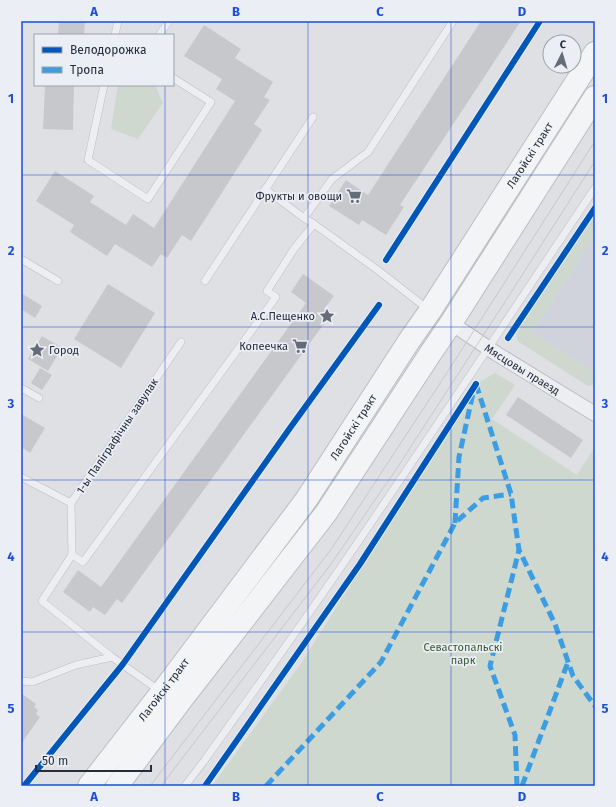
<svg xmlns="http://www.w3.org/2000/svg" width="616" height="807" font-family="'Fira Sans',sans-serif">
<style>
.built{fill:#d0d3db}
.green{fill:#ced8ce}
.building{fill:#c7c8cc}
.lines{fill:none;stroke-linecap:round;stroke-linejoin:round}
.lane-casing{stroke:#bdbec2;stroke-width:8}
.street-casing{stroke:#bdbec2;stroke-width:16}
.primary-casing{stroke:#babdc2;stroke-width:24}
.lane{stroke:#edeef1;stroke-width:7}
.street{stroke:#edeef1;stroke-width:14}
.primary{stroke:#f3f4f5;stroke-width:22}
.tram{stroke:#c7c8cc;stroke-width:1}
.quiet{stroke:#3c9de3;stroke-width:5;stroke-dasharray:10 5;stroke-linecap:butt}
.cycleway-casing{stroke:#ebeef4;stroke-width:8}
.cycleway{stroke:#0057b8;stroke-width:6}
.grid{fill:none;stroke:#1d4ed8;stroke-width:1;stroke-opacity:0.55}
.labels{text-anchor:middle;stroke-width:3.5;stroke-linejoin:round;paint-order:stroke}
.street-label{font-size:11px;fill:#252d3d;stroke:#ebeef4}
.poi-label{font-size:11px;fill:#252d3d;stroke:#ebeef4;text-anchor:end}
.park-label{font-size:11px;fill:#375932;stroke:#ebeef4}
.neatline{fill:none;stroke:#1d4ed8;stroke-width:1.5}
.grid-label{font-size:13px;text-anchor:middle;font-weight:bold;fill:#1d4ed8}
</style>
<rect width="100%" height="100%" fill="#dfe0e4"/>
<polygon class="built" points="595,236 595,373 532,332"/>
<g class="green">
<polygon points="118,85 155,85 163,103 138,139 111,129"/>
<polygon points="595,213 595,236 532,332 595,373 595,384 594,385 588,386 519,342 516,336 517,330"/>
<polygon points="495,373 515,385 492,419 577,475 595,447 595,786 212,786 302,662 476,384"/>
</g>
<g class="building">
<polygon points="59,21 85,21 84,35 58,35"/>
<polygon points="481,21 521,21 400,205 404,207 386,235 362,220 359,225 329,206 346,180 368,195"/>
<polygon points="204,25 241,49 235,58 273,82 264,97 270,100 254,124 262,130 191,241 182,235 167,258 161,254 152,267 115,244 107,256 70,232 74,225 36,201 55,171 94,196 90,202 126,225 133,214 154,228 235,101 216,89 222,79 184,56"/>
<polygon points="45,85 74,85 73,130 43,129"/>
<polygon points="303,274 334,296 324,309 331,314 122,603 117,599 105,615 93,607 90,612 63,592 78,570 101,587 306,303 291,292"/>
<polygon points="108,284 155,313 121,368 74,339"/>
<polygon points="21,293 42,306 35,318 21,309"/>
<polygon points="42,336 62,348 48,371 28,359"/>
<polygon points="40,368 52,375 42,390 31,383"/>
<polygon points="518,397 583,440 571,458 506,415"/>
<polygon points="21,414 45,428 30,453 21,447"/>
<polygon points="21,693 36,704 34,707 38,710 36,714 40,717 21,744"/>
</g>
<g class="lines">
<g class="lane-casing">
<g id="lane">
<polyline points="115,35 118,21"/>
<polyline points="159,35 169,21"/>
<polyline points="104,85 88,160 148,199 211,102 173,78"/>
<polyline points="265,189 304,218"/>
<polyline points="21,259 58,281"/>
<polyline points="205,281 313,117"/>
<polyline points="429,310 379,271 314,224 304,218 332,179 368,152 453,21"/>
<polyline points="21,388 39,398"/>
<polyline points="21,477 71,503 181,342"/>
<polyline points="71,503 72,555 42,601 112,657 160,691"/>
<polyline points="72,555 83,562 276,297 267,291 294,249 314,224"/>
<polyline points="21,681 32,682 76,665 112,657"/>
<path d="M185,786L204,761C251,695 298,630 343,564C428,440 511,313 595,188"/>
</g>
</g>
<g class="street-casing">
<g id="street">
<path id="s1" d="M451,323L497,354L595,414"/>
</g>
</g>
<g class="primary-casing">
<g id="primary">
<path id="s2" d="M89,786L162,692L306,500L409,341L430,311L595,53"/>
<polyline points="117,786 182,699 326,513 430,354 451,323 595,97"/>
</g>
</g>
<use href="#lane" class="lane"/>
<use href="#street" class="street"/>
<use href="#primary" class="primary"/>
<g class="tram">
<polyline points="150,786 332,548 450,368 595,141"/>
<polyline points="161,786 331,564 397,468 510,294 595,161"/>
</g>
<g class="quiet">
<polyline points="476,384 511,494 519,550 555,624 573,676 595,706"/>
<polyline points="455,523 459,457 473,393"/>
<polyline points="266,786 381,662 455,523 483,498 511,494"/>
<polyline points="517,786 515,735 490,666 519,550"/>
<polyline points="522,786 568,662"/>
</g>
<g class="cycleway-casing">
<g id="cycleway">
<polyline points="386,260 540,21"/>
<polyline points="508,338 595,208"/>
<polyline points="24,786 123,664 290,428 379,305"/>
<polyline points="205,786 360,564 476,384"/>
</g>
</g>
<use href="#cycleway" class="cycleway"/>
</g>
<path class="grid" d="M165,21V35M308,21V786M451,21V786M165,85V786M21,175H595M21,327H595M21,480H595M21,632H595"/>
<defs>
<g id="supermarket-bare" transform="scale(1.2)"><path d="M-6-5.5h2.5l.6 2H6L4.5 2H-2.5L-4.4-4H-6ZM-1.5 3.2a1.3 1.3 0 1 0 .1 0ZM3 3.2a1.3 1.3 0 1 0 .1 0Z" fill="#666c77" stroke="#ebeef4" stroke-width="2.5" paint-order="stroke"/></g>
<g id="sight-bare" transform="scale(1.2)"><path d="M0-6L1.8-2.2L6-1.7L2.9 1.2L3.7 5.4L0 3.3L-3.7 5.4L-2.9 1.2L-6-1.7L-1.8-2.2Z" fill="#666c77" stroke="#ebeef4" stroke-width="2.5" paint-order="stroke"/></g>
</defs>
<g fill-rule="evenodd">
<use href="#supermarket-bare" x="354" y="196"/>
<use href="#sight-bare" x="327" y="316"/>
<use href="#supermarket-bare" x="300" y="346"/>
<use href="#sight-bare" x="37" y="350"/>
</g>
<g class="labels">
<g class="street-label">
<text dy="4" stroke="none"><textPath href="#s2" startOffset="770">Лагойскі тракт</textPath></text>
<text dy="4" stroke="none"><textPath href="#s1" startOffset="85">Мясцовы праезд</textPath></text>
<text dy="4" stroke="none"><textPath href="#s2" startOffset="446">Лагойскі тракт</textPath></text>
<text transform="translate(117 436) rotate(-56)" y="4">1-ы Паліграфічны завулак</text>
<text dy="4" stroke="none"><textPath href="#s2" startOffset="122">Лагойскі тракт</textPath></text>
</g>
<g class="poi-label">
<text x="342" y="200">Фрукты и овощи</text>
<text x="315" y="320">А.С.Пещенко</text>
<text x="288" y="350">Копеечка</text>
<text x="49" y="354" text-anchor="start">Город</text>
</g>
<g class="park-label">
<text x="463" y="651">Севастопальскі<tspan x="463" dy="13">парк</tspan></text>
</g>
</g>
<rect width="616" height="807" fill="none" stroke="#ebeef4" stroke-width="44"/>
<rect x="34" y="34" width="140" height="52" fill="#ebeef4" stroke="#9ca1ab"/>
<rect x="42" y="47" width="20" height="6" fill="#0057b8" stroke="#9ca1ab"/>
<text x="70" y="54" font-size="12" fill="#252d3d">Велодорожка</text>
<rect x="42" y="67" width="20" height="6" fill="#3c9de3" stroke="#9ca1ab"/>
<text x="70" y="74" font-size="12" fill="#252d3d">Тропа</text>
<g transform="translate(562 54) rotate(5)"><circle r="19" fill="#ebeef4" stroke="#9ca1ab"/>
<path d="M0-3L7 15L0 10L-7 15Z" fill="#666c77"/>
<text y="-6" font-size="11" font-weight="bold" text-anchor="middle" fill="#252d3d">С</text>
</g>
<path d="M36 765v6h115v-6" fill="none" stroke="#252d3d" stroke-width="2"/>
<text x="42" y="765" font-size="12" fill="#252d3d" stroke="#ebeef4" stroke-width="3" paint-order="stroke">50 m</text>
<rect x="22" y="22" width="572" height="763" class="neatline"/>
<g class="grid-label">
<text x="94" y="16">A</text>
<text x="236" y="16">B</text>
<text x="380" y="16">C</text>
<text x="522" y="16">D</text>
<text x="11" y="103">1</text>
<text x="605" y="103">1</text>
<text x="11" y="255">2</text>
<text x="605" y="255">2</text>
<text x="11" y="408">3</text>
<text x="605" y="408">3</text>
<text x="11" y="561">4</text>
<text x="605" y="561">4</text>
<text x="11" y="713">5</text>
<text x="605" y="713">5</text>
<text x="94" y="801">A</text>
<text x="236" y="801">B</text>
<text x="380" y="801">C</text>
<text x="522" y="801">D</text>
</g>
</svg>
